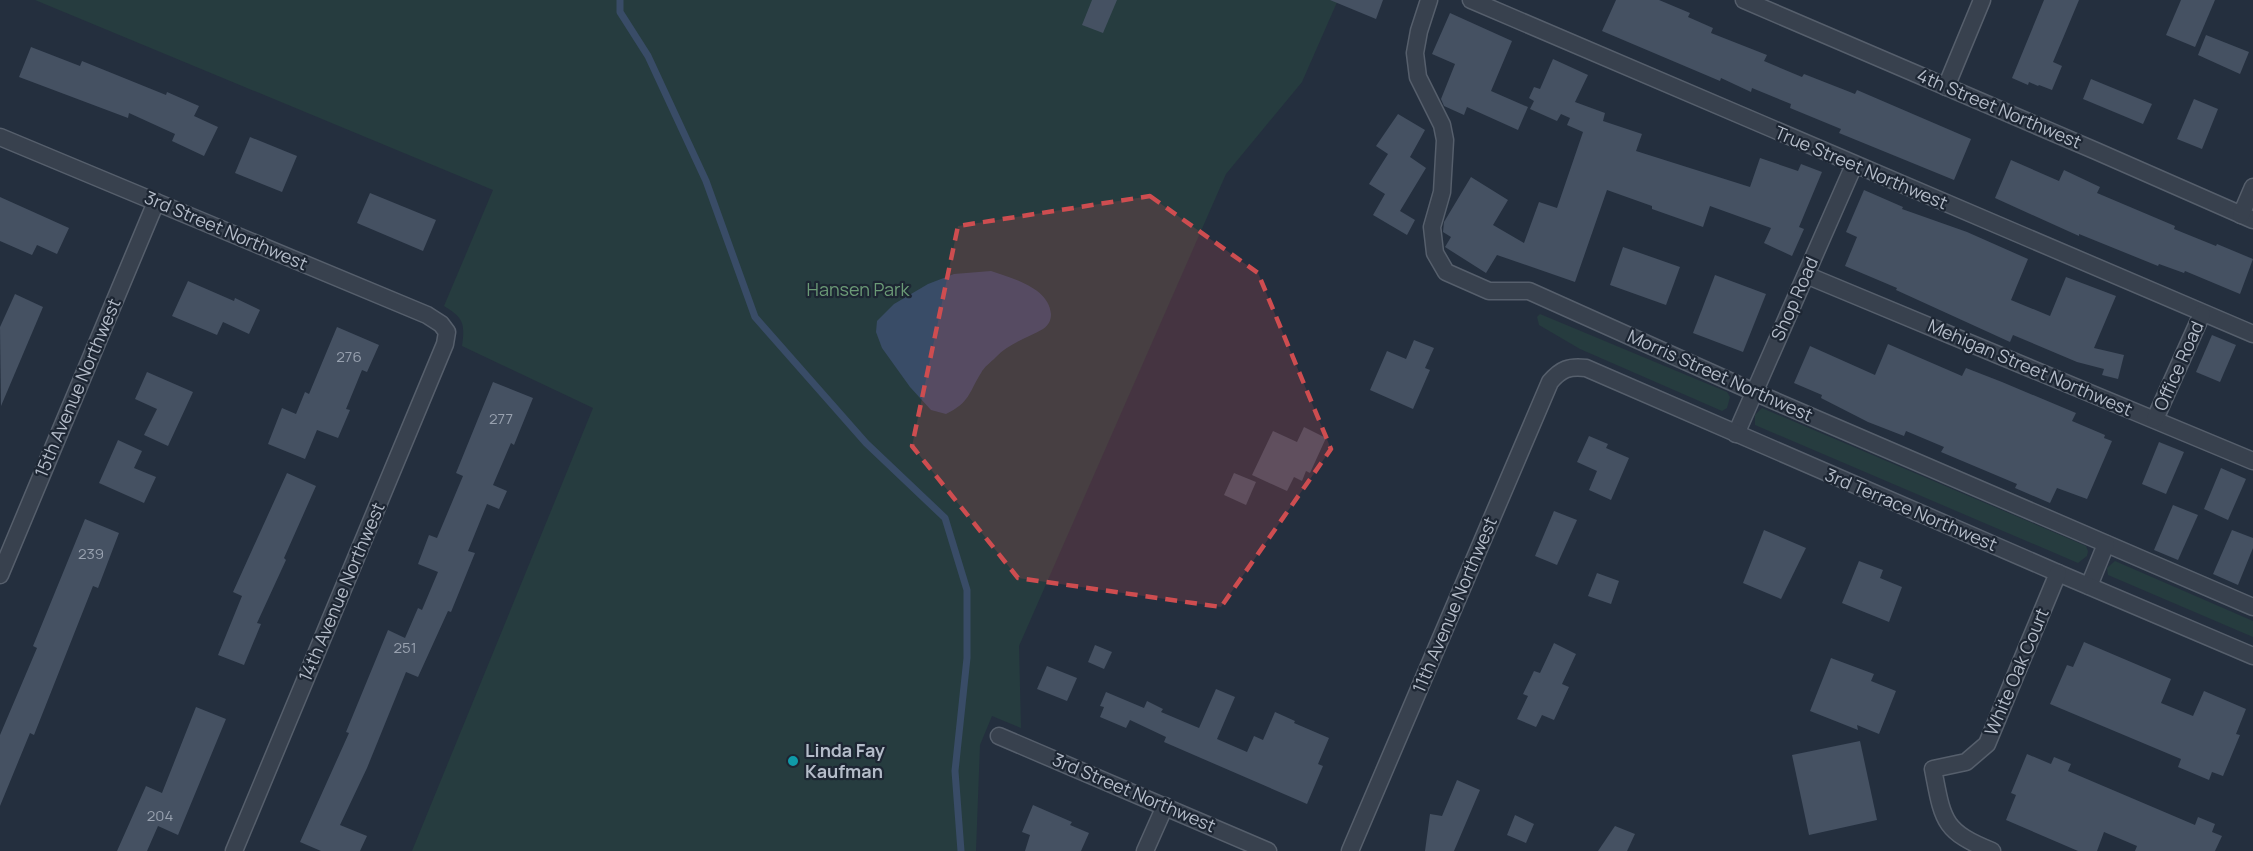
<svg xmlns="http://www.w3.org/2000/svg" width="2253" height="851" font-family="Manrope,sans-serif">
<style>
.green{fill:#263c3f}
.water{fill:#394c67}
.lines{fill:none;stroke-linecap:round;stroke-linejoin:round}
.stream{stroke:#394c67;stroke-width:7}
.building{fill:#455162}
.minor-casing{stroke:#565f6c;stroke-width:19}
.minor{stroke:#38414e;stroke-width:16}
.marked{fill:#ce4d50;fill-opacity:0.2;stroke:#ce4d50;stroke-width:4.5;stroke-dasharray:12 8;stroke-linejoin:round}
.culture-dot{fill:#0f9aa8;stroke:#1d2633;stroke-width:2}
.labels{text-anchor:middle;stroke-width:4.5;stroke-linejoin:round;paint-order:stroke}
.number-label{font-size:15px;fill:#98a1af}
.street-label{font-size:18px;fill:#b4bcc9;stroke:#1d2633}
.park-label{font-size:18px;fill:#6b9a76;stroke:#1d2633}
.poi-label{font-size:18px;font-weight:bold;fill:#b4bcc9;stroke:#1d2633;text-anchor:start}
</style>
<rect width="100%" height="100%" fill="#242f3e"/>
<g class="green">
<path d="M35,0H1338L1302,82L1226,174L1019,646L1021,728L992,716L980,745L976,851H412L593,408L462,346C465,324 464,318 444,306L493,190Z"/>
<polygon points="1540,314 1727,392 1730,397 1727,408 1722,411 1580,349 1539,325 1537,317"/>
<polygon points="1762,408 2086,546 2088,551 2087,556 2078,563 1755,425 1755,415"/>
<polygon points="2115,561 2253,621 2253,637 2108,575 2107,568"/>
</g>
<path class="water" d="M991,271C1011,278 1049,287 1051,314C1051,320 1049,325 1043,329C1028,338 1009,343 996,357C991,362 984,367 981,373C968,394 970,402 946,414L931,410L910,387L882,348L876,332L877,321L894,304L928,284L954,274Z"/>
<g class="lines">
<polyline class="stream" points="620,0 620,12 648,56 706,181 755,317 866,443 945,518 967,590 967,658 955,771 961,851"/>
</g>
<g class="building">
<polygon points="1092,0 1117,0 1103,33 1082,25"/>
<polygon points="1330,0 1383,0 1376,19"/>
<polygon points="1616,0 1659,0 1690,13 1688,17 1713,28 1711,33 1767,55 1764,61 1802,77 1804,74 1855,94 1857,90 1971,139 1954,180 1839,133 1841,129 1790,108 1791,104 1752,88 1751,92 1721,78 1720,81 1602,31"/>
<polygon points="2044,0 2079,0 2053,62 2062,66 2052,90 2039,85 2038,86 2029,82 2028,85 2012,78"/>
<polygon points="2181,0 2215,0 2195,47 2166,35"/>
<polygon points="1450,13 1512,41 1491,91 1528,107 1518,130 1467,107 1464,115 1444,106 1441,99 1455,64 1432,54"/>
<polygon points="2206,35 2249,52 2240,74 2198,55"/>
<polygon points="31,47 80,66 82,61 166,95 167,92 199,106 194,116 218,127 204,156 172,141 175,134 129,113 128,118 19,77"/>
<polygon points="1553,59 1588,75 1575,102 1605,113 1603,121 1642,134 1636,151 1750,187 1760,158 1798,171 1801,164 1822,172 1799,227 1804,229 1792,256 1764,243 1771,228 1710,206 1703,227 1652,209 1652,206 1607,190 1575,282 1497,255 1486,273 1445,247 1451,237 1443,232 1444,222 1471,177 1508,200 1493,225 1524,243 1539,202 1557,208 1583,132 1567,125 1570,118 1561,114 1557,121 1530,109 1534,101 1529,98 1534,87 1540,89"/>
<polygon points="2091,79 2152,104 2143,124 2083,99"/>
<polygon points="2194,99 2218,109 2202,149 2177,139"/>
<polygon points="1398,114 1425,130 1410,157 1426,168 1400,211 1415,220 1407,235 1373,215 1385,194 1369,184 1388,154 1376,146"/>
<polygon points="250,137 297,156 282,192 235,173"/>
<polygon points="2011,160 2059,181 2064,170 2100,187 2097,193 2175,226 2174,229 2216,246 2217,244 2253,259 2240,294 2185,271 2184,273 2159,264 2158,266 2079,234 2079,236 1995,198"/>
<polygon points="1864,190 1903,207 1902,209 1967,232 2028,259 2011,300 2050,316 2066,277 2116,296 2094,348 2124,355 2118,379 2102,375 2104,369 2077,362 2013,335 2010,342 1896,290 1897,288 1845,266 1857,237 1846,232"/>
<polygon points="370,193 436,220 423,251 357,223"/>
<polygon points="0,197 69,228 57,254 37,245 32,255 0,241"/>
<polygon points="1623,247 1680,267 1666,305 1610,285"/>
<polygon points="1715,275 1766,294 1743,352 1693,333"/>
<polygon points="188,281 234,301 235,298 260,310 249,334 223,322 217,335 172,316"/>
<polygon points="15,294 43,307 1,406 0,327"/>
<polygon points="337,327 379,345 367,372 362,370 346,409 350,410 338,438 317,430 305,459 268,444 282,408 296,414 305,392 309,394"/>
<polygon points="2212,335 2236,345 2220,382 2196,372"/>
<polygon points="1414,340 1434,348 1425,368 1430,370 1413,409 1370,390 1387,351 1406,359"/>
<polygon points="1888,344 1962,376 1966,368 2002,382 2076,413 2072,421 2105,435 2104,438 2112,441 2087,499 2057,488 2050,503 2015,488 2017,484 1941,452 1944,447 1906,431 1904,436 1868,422 1821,398 1822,395 1794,383 1810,346 1875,375"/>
<polygon points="147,372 193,392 168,446 144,435 157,409 135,399"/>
<polygon points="493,382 533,398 514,445 511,443 493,485 507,491 499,509 487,504 468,551 475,553 451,612 448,611 418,677 406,672 367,768 340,825 367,836 360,851 321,851 300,842 349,733 346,732 388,630 405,638 418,608 422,610 438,572 418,564 429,535 437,538 463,476 456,473"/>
<polygon points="1304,427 1326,438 1310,473 1306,471 1302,481 1294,477 1287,491 1252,475 1273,431 1297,442"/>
<polygon points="1589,436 1608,444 1606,448 1629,458 1611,500 1589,490 1597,471 1577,462"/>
<polygon points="118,440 142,451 134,468 156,477 144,503 99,483"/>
<polygon points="2159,442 2184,452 2166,494 2142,484"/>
<polygon points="2221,468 2246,479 2228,520 2204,509"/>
<polygon points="287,473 316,486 284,558 286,560 257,623 261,624 244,665 218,655 242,596 233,592"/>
<polygon points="1234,473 1256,482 1246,505 1224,495"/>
<polygon points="2173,505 2198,515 2178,560 2154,550"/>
<polygon points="1554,511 1577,520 1557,565 1535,556"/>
<polygon points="85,519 119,533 98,588 93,586 34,735 30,733 0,806 0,735 37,648 33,646"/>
<polygon points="1764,530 1806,548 1781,599 1743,583"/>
<polygon points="2232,530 2253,538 2253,548 2238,585 2213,574"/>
<polygon points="1859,561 1883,570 1880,578 1902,587 1889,622 1842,603"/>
<polygon points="1597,573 1619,581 1611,604 1588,596"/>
<polygon points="2084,642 2171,679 2161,703 2193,716 2204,691 2246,709 2236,734 2240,735 2223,776 2212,772 2209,780 2178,767 2181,759 2050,704 2067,665 2073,667"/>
<polygon points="1554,643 1576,654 1562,684 1569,687 1554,720 1542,715 1536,727 1517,719 1528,696 1523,694 1534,671 1540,673"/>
<polygon points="1095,645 1112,652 1104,669 1088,662"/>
<polygon points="1831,658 1874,674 1871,681 1896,691 1879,734 1857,725 1858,730 1810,711"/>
<polygon points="1047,666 1077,678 1067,701 1037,689"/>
<polygon points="1216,689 1235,697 1217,739 1247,752 1254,736 1263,740 1275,712 1295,721 1294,723 1329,738 1318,764 1323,766 1307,804 1164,742 1166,737 1130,720 1126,728 1100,717 1104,707 1100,706 1106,692 1144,708 1147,701 1163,709 1161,712 1199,728"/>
<polygon points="196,707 226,719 178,835 158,826 147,851 117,851 146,786 162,793"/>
<polygon points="1860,741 1877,820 1809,835 1792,755"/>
<polygon points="2027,754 2051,764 2054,757 2071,764 2068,771 2195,825 2198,817 2215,824 2212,832 2222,836 2215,851 2135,851 2137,846 2104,832 2097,851 2078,851 2006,820 2016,795 2011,793"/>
<polygon points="1457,780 1480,790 1454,851 1425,851 1430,814 1442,816"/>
<polygon points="1033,805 1072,822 1070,825 1089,833 1081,851 1025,851 1030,835 1022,832"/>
<polygon points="1515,815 1534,824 1526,843 1507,835"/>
<polygon points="1615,826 1635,834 1627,851 1598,851"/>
</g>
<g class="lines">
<g class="minor-casing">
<g id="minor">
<polyline points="1429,0 1419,31 1415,53 1418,77 1442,125 1445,140 1442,192 1432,227 1435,253 1446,272 1489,291 1529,291 1754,392 2253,607"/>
<polyline points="1471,0 2253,334"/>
<polyline points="1744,0 2096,151 2253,220"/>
<polyline points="1946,87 1982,0"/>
<polyline points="0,137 427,315 441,324 447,332 445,344 234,851"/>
<polyline points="2241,215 2253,187"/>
<polyline points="1806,275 2253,461"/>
<polyline points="2155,419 2202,314"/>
<polyline points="1736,434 1854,165"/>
<polyline points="0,575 156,202"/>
<polyline points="2089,586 2106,544"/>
<polyline points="999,736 1268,851"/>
<polyline points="1145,851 1165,806"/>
<path d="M1350,851L1550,382C1561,369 1569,366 1586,368L2058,573L2253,656"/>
<path d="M1992,851C1942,831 1943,820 1933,769L1966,762L1987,744L2058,573"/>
</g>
</g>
<use href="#minor" class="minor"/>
</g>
<path class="marked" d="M1150,196L1258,273L1331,449L1221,607L1018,578L912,446L958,226Z"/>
<circle class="culture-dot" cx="793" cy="761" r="6"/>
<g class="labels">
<g class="number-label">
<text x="349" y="362">276</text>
<text x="501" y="424">277</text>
<text x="91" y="559">239</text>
<text x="405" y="653">251</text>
<text x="160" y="821">204</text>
</g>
<g class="street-label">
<text transform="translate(1999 109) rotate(23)" y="6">4th Street Northwest</text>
<text transform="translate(1861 168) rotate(23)" y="6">True Street Northwest</text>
<text transform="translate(226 231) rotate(23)" y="6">3rd Street Northwest</text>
<text transform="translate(1795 299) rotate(-66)" y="6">Shop Road</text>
<text transform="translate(2179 366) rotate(-66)" y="6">Office Road</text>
<text transform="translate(2030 368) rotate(23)" y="6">Mehigan Street Northwest</text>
<text transform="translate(1720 376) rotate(24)" y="6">Morris Street Northwest</text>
<text transform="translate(78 388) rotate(-67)" y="6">15th Avenue Northwest</text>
<text transform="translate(1911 510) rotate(23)" y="6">3rd Terrace Northwest</text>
<text transform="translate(342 592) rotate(-67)" y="6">14th Avenue Northwest</text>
<text transform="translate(1455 605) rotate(-67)" y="6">11th Avenue Northwest</text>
<text transform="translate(2017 672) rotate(-67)" y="6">White Oak Court</text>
<text transform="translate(1134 793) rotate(23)" y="6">3rd Street Northwest</text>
</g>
<g class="park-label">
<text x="858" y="296">Hansen Park</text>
</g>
<g class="poi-label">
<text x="805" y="757">Linda Fay<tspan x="805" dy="21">Kaufman</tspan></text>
</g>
</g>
</svg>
